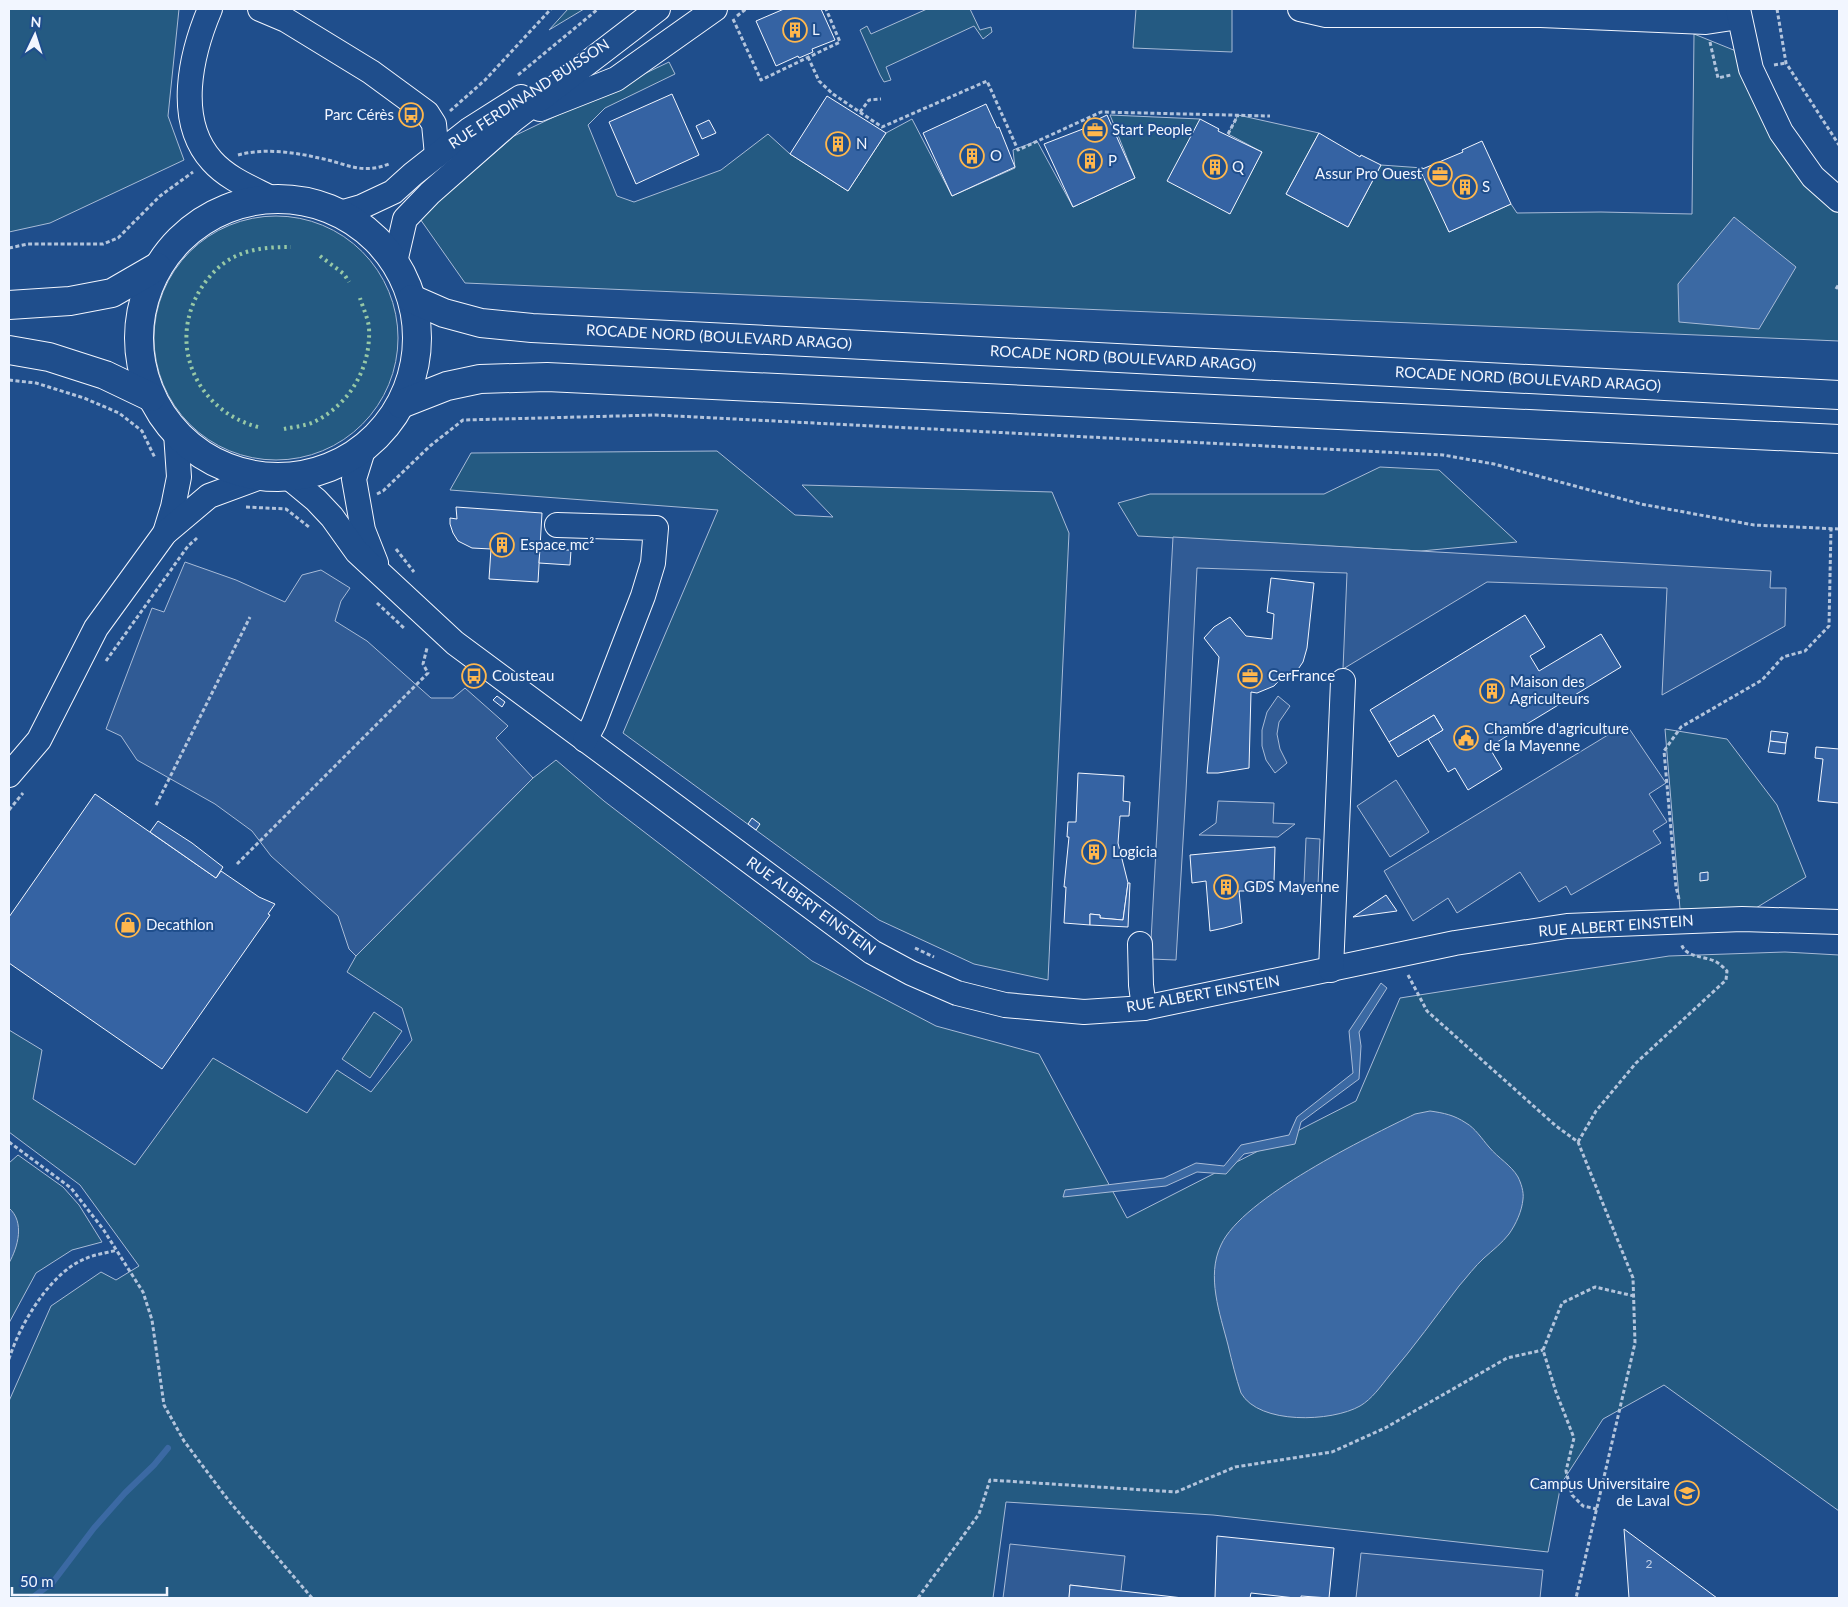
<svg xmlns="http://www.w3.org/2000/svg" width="1848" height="1607" font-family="Lato,sans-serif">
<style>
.green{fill:#245a82;stroke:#a8bbd7}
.parking{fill:#305b95;stroke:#a8bbd7}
.water{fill:#3b69a3;stroke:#a8bbd7}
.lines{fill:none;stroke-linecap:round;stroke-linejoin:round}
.stream{stroke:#3b69a3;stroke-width:6}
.building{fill:#3563a3;stroke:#f2f6ff}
.minor-casing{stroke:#f2f6ff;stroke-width:26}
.major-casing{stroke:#f2f6ff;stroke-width:30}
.path{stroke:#b3c4dc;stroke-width:3;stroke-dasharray:4 2.5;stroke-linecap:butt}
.minor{stroke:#1f4e8c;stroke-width:24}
.major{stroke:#1f4e8c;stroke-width:28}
.hedge{stroke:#97c8a6;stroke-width:4;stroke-dasharray:2.5 4;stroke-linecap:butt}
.labels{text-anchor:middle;stroke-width:4;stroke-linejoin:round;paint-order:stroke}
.number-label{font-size:12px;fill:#c3d1e8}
.poi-label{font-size:15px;fill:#f2f6ff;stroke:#1f4e8c;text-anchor:start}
.street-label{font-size:15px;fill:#f2f6ff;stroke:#1f4e8c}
</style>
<rect width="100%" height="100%" fill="#1f4e8c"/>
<g class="green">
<polygon points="9,9 179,9 168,116 184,160 50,223 9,232"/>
<polygon points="568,9 584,9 549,30"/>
<polygon points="927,9 970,9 980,30 991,27 992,32 983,39 974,26 886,67 891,80 884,82 880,75 860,30 867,26 871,34"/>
<polygon points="1136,9 1232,9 1232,52 1133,48"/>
<polygon points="1694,34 1736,51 1839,201 1839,341 465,283 418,216 439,201 514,136 669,62 675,74 605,108 588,125 617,196 634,202 721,170 768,134 790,154 848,191 886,133 912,119 952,196 1015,168 1013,150 1037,141 1073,207 1135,178 1110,115 1200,119 1229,214 1262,152 1228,134 1238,115 1319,133 1286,194 1348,227 1381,165 1423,168 1449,232 1511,204 1517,213 1601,212 1692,214"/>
<circle cx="276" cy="338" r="122"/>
<polygon points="717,451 795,515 833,517 802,485 1052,492 1069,533 1048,980 974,964 879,920 623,733 718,510 450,490 471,453"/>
<polygon points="1380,467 1439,470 1517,542 1421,551 1138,536 1118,503 1150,494 1324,494"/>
<polygon points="1665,729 1727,739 1777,805 1806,877 1756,908 1680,909"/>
<polygon points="556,760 604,801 812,961 936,1026 1039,1054 1127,1218 1356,1101 1400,998 1669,956 1785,952 1839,955 1839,1511 1664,1385 1603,1419 1561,1484 1548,1552 1213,1515 1006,1502 993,1598 9,1598 9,1401 51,1306 101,1272 116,1280 139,1266 80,1185 9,1132 9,1030 42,1050 33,1099 135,1165 213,1058 307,1113 337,1070 371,1092 412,1040 402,1008 347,972 356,956 533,778"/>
<polygon points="374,1012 402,1031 370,1078 342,1059"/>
<polygon points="18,1155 63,1187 79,1205 102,1242 72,1250 36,1273 9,1323 9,1163"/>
</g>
<g class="parking">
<polygon points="1173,537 1771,571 1770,588 1786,588 1785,626 1662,695 1667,588 1487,582 1343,669 1347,573 1197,568 1186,791 1176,960 1150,959"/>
<polygon points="185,562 236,580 285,602 302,575 321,570 350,588 341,601 335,621 367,641 431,698 453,698 465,688 508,726 496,738 533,778 356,956 349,949 338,916 271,856 252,831 215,804 137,760 121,736 106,729 152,608 164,612"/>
<polygon points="1278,696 1290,706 1279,722 1277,734 1280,749 1287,763 1275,773 1266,760 1262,746 1262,730 1267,712"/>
<polygon points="1626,724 1666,783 1649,794 1667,822 1653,831 1661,843 1571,895 1566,886 1539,902 1520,872 1457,913 1448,898 1413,921 1384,871"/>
<polygon points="1396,780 1429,832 1390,857 1357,806"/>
<polygon points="1218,801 1274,803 1273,823 1295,824 1278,837 1199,835 1216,823"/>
<polygon points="1306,838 1320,839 1318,885 1304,884"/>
<polygon points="1010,1544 1125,1556 1121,1591 1070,1585 1069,1598 1003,1598"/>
<polygon points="1361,1553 1543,1570 1540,1598 1356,1598"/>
</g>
<g class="water">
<polygon points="1734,217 1796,267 1759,329 1679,322 1678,284"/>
<polygon points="1381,983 1387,988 1359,1032 1361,1046 1359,1079 1301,1122 1295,1144 1244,1154 1226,1174 1197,1172 1166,1186 1063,1197 1065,1190 1164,1178 1196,1163 1224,1166 1241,1145 1289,1135 1297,1117 1353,1073 1349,1031"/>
<path d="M1430,1111C1444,1113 1454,1115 1466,1123C1475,1128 1482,1139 1489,1147C1498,1158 1511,1165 1518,1177C1521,1183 1524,1192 1523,1199C1522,1211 1516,1224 1509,1234C1502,1243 1493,1250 1484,1258C1475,1266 1467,1277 1459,1286C1436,1316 1414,1347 1389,1376C1381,1386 1372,1399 1360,1406C1332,1422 1259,1425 1241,1393C1236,1378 1232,1362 1228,1345C1220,1314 1206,1276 1221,1245C1242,1198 1368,1137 1415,1114Z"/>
<path d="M9,1208C25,1222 18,1247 9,1263Z"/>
</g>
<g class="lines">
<polyline class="stream" points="32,1598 53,1582 94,1528 125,1493 154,1465 168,1448"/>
</g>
<g class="building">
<polygon points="784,9 821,9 835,40 812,49 813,52 799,58 798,56 776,66 756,21"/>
<polygon points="672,94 699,155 636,184 609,122"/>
<polygon points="827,96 886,133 848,191 790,154"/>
<polygon points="986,104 997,128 999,127 1015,167 952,196 923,133"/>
<polygon points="1107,115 1135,178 1073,207 1044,144 1088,127 1086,125"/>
<polygon points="1200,119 1219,129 1218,131 1262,152 1230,214 1167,181"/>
<polygon points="709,120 716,133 702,139 696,126"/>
<polygon points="1319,133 1360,157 1361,155 1381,165 1348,227 1286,194"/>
<polygon points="1482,141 1511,204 1449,232 1420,170 1463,152 1462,150"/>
<polygon points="456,507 542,513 538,582 489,579 491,549 472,548 458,541 453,533 450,524 450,518 457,519"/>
<polygon points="560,542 566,543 566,550 571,550 570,565 539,563 540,548 560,549"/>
<polygon points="1271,578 1314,583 1307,648 1303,662 1292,678 1286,673 1274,686 1257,693 1251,692 1249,768 1218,773 1207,773 1219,657 1204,638 1214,627 1230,617 1246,636 1272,639 1274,614 1267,612"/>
<polygon points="1525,615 1545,647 1530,656 1539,671 1601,634 1621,667 1489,747 1502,769 1468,790 1455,768 1448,772 1428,739 1443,730 1434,715 1389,742 1370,710"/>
<polygon points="497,696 505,702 502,707 493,700"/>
<polygon points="1434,715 1443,730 1398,757 1389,742"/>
<polygon points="1771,731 1788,733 1786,743 1770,741"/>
<polygon points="1770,741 1786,743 1785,754 1768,752"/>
<polygon points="1816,747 1839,749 1839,803 1818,801 1823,759 1815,758"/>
<polygon points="1078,773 1124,776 1123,801 1130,802 1129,816 1120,816 1118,843 1128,883 1123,920 1100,918 1100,915 1090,914 1090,925 1064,923 1066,887 1064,887 1069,837 1067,837 1068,822 1076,822"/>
<polygon points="95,794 216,878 221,871 259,897 275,904 268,914 270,915 162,1069 9,963 9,917"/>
<polygon points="752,818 760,824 756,830 748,824"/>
<polygon points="158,821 192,843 223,867 216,878 150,832"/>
<polygon points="1275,847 1274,881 1248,884 1244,891 1239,891 1242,923 1224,928 1210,931 1206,881 1192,883 1190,855"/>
<polygon points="1708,872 1708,880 1700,881 1700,873"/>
<polygon points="1128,883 1130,883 1128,927 1090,925 1090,914 1100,915 1100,918 1123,920"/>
<polygon points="1261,883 1262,888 1244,891 1248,884"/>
<polygon points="1386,895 1397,911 1353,917"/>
<polygon points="1624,1529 1717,1598 1629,1598"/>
<polygon points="1217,1536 1334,1548 1329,1598 1301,1596 1301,1598 1295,1598 1251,1593 1250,1598 1215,1598"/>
<polygon points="1070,1585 1183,1598 1069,1598"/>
</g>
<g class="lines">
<g class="minor-casing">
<g id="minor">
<path d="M210,9C191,54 175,120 212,161C228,179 252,188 273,199"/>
<polyline points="260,9 286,20 371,72 427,113 434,124 437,155"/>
<polyline points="1300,9 1326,15 1541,15 1706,22 1739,17"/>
<polyline points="1738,9 1751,69 1781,132 1813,177 1839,200"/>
<polyline points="540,109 616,79 715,9"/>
<polyline points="340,213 361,207 393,192 413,174 469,130 521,97"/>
<polyline points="395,262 405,219 430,193 513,120 658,9"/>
<polyline points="364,447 354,479 363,530 376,563"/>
<polyline points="287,476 316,500 332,517 357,552 455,643 872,952 911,973 957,993 1005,1005 1084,1012 1144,1008 1455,943 1567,926 1742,919 1839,922"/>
<polyline points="557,525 656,528 653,563 643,596 594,723 585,740"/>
<polyline points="165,533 173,507 179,477 176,433"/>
<polyline points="9,775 39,740 96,628 165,533 209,496 263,476"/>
<polyline points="1140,944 1141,985 1144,1008"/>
<polyline points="1331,970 1343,681"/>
</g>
</g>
<g class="major-casing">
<g id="major">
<circle cx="278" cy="338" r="139"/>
<polyline points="412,299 444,313 481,323 532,328 1839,395"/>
<polyline points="9,305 70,301 112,293 157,267"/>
<polyline points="9,350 49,357 105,375 151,397"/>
<polyline points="401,404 447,386 480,379 547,377 1839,439"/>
</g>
</g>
<g class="path">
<polyline points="1777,9 1786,63 1839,145"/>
<polyline points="737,16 746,9"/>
<polyline points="733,19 761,80 840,42 826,9"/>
<polyline points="1710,42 1718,78 1731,75"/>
<polyline points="808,57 819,81 833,94 882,127 987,81 1018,150 1101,112 1270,116"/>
<polyline points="1774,65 1786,63"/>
<polyline points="518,75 598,9"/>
<polyline points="450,111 485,80 551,9"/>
<polyline points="860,112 869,100 881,99"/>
<polyline points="1228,134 1238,115"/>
<path d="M238,155C264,148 293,152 319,158C346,163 362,176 391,163"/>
<polyline points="9,248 28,244 103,244 118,238 160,196 193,172"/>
<polyline points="1836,289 1839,284"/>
<polyline points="9,380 36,383 84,398 119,413 142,431 155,458"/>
<polyline points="377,494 383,491 430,446 463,420 656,415 1443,455 1494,464 1641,504 1754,525 1839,529"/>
<polyline points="246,507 286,509 309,527"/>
<polyline points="396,549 414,572"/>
<polyline points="377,603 404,628"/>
<polyline points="106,661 188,546 197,538"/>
<polyline points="156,805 250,617"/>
<polyline points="9,810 23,793"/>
<polyline points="237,864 428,673 423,664 427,648"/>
<polyline points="1679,899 1676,887 1664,751 1681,727 1762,680 1783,657 1805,651 1829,626 1831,528"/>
<polyline points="915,948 934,957"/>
<polyline points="1408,975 1427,1011 1556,1126 1578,1142 1633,1278 1635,1343 1576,1598"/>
<polyline points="9,1142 71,1188 103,1229 143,1292 152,1320 164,1405 184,1441 229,1501 312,1598"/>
<path d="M1578,1142L1596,1111L1636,1063L1726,980L1727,971C1724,968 1721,965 1718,963C1706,955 1685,959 1681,943"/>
<path d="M9,1359C20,1324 51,1271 87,1258C96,1254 107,1253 117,1250"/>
<polyline points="1597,1509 1583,1506 1572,1495 1566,1471 1574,1438 1556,1392 1543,1350 1562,1303 1595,1287 1634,1296"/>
<polyline points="918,1598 979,1514 990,1480 1176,1492 1235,1467 1332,1452 1385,1428 1507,1358 1543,1350"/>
</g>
<use href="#minor" class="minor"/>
<use href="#major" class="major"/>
<g class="hedge">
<polyline points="320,256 344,274 349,282"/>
<path d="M258,427C197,411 167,345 200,290C208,277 219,265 232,258C251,248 271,247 291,247"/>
<path d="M284,429C293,427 305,426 314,422C350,404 371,368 369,328C368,318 363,308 360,298"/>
</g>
</g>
<defs>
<g id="building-ring" transform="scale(1.25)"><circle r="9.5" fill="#1f4e8c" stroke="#ffb74d" stroke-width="1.5"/><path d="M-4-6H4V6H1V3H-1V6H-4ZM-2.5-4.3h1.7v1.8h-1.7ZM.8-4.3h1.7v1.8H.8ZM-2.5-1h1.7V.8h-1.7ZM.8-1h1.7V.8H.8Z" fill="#ffb74d"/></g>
<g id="bus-ring" transform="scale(1.25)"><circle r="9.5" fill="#1f4e8c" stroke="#ffb74d" stroke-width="1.5"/><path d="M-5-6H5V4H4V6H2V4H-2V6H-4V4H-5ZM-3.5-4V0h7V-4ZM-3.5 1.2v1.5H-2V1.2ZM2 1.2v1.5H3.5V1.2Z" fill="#ffb74d"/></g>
<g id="office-ring" transform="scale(1.25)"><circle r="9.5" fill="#1f4e8c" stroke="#ffb74d" stroke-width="1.5"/><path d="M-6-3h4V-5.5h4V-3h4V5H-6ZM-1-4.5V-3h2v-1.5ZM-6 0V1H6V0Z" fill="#ffb74d"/></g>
<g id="civic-ring" transform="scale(1.25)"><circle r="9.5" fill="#1f4e8c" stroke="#ffb74d" stroke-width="1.5"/><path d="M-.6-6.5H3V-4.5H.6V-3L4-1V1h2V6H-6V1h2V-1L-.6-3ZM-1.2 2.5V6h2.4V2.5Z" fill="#ffb74d"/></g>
<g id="shop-ring" transform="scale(1.25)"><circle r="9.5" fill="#1f4e8c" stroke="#ffb74d" stroke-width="1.5"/><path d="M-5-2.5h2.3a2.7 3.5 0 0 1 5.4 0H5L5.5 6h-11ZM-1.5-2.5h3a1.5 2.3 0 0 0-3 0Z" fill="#ffb74d"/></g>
<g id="university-ring" transform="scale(1.25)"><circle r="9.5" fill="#1f4e8c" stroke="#ffb74d" stroke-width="1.5"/><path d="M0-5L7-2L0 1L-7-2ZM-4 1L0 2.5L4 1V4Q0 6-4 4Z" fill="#ffb74d"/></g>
</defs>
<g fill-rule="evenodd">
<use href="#building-ring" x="795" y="30"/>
<use href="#bus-ring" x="411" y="115"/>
<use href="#office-ring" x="1095" y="130"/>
<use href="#building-ring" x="838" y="144"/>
<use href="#building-ring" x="972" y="156"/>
<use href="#building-ring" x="1090" y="161"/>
<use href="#building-ring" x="1215" y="167"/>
<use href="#office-ring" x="1440" y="174"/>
<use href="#building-ring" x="1465" y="187"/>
<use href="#building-ring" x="502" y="545"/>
<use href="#bus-ring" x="474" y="676"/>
<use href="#office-ring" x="1250" y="676"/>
<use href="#building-ring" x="1492" y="691"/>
<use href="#civic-ring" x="1466" y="738"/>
<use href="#building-ring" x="1094" y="852"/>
<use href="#building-ring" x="1226" y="887"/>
<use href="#shop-ring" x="128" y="925"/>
<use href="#university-ring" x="1687" y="1493"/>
</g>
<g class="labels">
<g class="number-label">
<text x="1649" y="1568">2</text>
</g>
<g class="poi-label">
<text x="812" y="35">L</text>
<text x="394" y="120" text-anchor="end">Parc Cérès</text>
<text x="1112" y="135">Start People</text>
<text x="856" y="149">N</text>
<text x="990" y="161">O</text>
<text x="1108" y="166">P</text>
<text x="1232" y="172">Q</text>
<text x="1422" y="179" text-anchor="end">Assur Pro Ouest</text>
<text x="1482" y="192">S</text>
<text x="520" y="550">Espace mc²</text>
<text x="492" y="681">Cousteau</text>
<text x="1268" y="681">CerFrance</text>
<text x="1510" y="687">Maison des<tspan x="1510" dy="17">Agriculteurs</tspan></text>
<text x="1484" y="734">Chambre d'agriculture<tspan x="1484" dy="17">de la Mayenne</tspan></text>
<text x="1112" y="857">Logicia</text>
<text x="1244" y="892">GDS Mayenne</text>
<text x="146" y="930">Decathlon</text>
<text x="1670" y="1489" text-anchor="end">Campus Universitaire<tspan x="1670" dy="17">de Laval</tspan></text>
</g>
<g class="street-label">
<text transform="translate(529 94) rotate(-33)" y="5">RUE FERDINAND BUISSON</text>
<text transform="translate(719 337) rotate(3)" y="5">ROCADE NORD (BOULEVARD ARAGO)</text>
<text transform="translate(1123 358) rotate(3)" y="5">ROCADE NORD (BOULEVARD ARAGO)</text>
<text transform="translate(1528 379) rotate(3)" y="5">ROCADE NORD (BOULEVARD ARAGO)</text>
<text transform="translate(811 906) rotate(36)" y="5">RUE ALBERT EINSTEIN</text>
<text transform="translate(1616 926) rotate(-4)" y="5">RUE ALBERT EINSTEIN</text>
<text transform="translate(1203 994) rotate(-10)" y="5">RUE ALBERT EINSTEIN</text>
</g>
</g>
<rect width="1848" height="1607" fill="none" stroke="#f2f6ff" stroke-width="20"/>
<g transform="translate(35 35) rotate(4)" stroke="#1f4e8c" stroke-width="4" paint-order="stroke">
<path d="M0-4L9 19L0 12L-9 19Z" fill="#f2f6ff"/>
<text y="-8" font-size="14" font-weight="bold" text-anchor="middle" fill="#f2f6ff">N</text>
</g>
<path d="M12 1587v8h155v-8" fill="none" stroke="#f2f6ff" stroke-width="2.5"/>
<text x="20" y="1587" font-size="15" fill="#f2f6ff" stroke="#1f4e8c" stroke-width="4" paint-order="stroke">50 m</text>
</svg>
